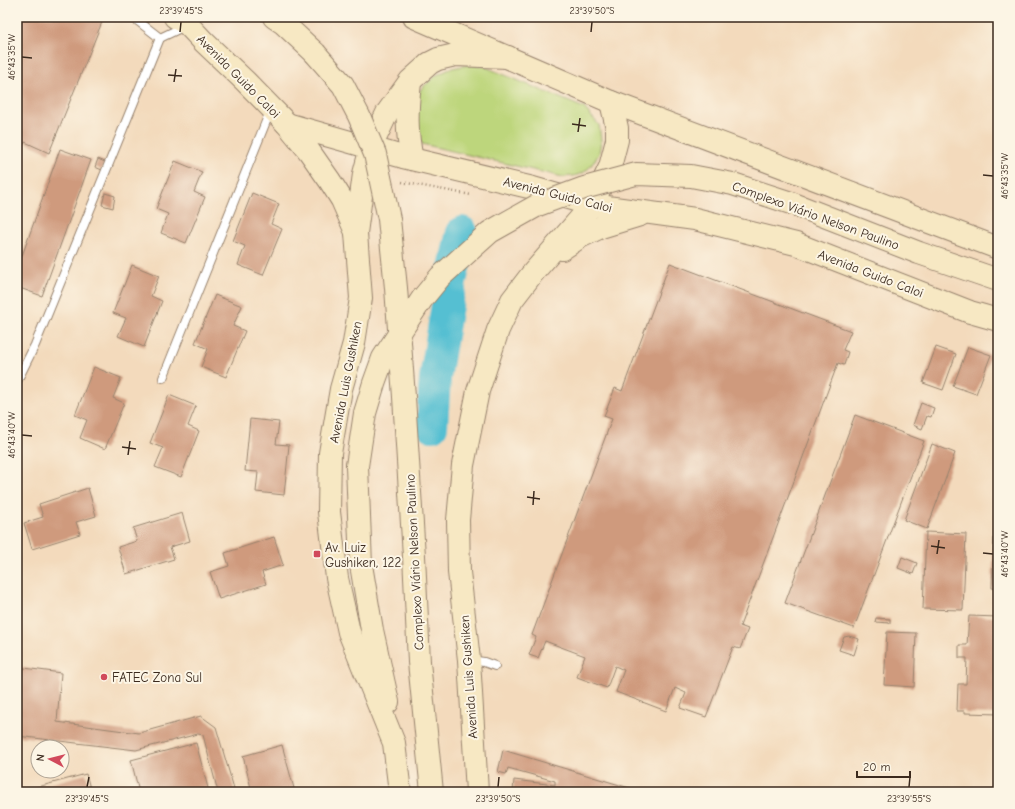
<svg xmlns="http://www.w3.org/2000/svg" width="1015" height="809" font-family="'Comic Neue',sans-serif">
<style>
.green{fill:#bdd67b;stroke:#7c804c}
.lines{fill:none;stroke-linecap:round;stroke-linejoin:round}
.river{stroke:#55bfd2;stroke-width:32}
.building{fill:#cf9a7d}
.service-casing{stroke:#97826d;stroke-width:10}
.secondary-casing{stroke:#97826d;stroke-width:24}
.path{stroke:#97826d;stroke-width:2.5;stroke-dasharray:1 3;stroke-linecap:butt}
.service{stroke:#fff;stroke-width:8}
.secondary{stroke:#f7e8c3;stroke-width:22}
.secondary-bridge-casing{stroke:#97826d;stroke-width:24;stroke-linecap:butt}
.secondary-bridge{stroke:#f7e8c3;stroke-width:22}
.ticks{fill:none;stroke:#3b2a1e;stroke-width:1.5}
.poi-dot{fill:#d1495b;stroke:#fcf5e5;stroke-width:1.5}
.labels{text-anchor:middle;stroke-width:4;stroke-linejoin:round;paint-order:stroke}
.street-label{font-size:13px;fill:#3b2a1e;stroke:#fcf5e5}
.poi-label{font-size:13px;fill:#3b2a1e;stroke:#fcf5e5;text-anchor:start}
.neatline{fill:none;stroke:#3b2a1e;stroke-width:1.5}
.ticks-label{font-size:10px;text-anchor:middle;fill:#3b2a1e}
</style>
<rect width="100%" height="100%" fill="#fcf5e5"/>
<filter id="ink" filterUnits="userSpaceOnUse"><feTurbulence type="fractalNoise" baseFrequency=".025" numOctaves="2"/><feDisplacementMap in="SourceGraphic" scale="8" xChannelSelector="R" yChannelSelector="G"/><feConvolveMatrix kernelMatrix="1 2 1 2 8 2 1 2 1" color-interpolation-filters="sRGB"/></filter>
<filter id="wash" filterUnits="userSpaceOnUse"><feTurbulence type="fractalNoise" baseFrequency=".012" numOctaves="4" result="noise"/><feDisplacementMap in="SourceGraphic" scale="16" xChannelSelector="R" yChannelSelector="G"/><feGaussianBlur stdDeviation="0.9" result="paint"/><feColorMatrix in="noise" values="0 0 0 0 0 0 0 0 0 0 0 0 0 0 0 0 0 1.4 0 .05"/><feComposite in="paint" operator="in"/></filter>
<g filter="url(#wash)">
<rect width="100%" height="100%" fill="#f3dabc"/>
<polygon class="green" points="468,65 483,66 584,108 599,125 601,140 599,154 590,167 583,173 574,176 563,177 422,144 416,134 416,101 421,89 435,76 452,68"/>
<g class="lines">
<polyline class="river" points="432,426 435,378 451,281 462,232"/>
</g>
<g id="blocks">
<g class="building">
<polygon points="17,17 91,17 102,22 49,153 25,142 24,144 17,138"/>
<polygon points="60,149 91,160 42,296 17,287 17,270"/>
<polygon points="98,159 105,162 102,170 95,167"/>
<polygon points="175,161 202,172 194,192 205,197 186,243 161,233 168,214 156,209"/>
<polygon points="105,193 115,196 113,208 102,205"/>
<polygon points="252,193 279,204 271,224 282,229 263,275 238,265 245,246 233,241"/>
<polygon points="670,263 851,331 843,350 848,352 844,365 838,363 740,626 748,629 740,649 733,647 706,717 680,708 686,693 675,688 666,711 616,692 624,670 615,666 607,688 577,677 585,656 545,641 538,658 529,655 536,637 532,635 612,419 604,416 615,388 622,391"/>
<polygon points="132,265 159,276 151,296 162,301 144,347 118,336 126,318 113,313"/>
<polygon points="215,295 242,306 233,326 245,331 226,377 201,367 208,349 195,343"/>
<polygon points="936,347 956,354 943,390 923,383"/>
<polygon points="968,347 991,355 976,394 953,386"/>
<polygon points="94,367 121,378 113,398 124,403 105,449 80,438 87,420 75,415"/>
<polygon points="169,395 196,406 188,426 199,431 181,477 155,467 163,448 150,443"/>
<polygon points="921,403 934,408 931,417 927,416 922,429 913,425"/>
<polygon points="855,415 924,441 854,628 785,603"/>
<polygon points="250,419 279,422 276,444 289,445 284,495 256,492 258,472 245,471"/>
<polygon points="932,444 955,453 927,529 904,520"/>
<polygon points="997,459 998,459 998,589 992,588"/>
<polygon points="88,488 96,516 76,522 80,534 32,549 24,523 43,517 39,504"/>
<polygon points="182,513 190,541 170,547 174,559 126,574 118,547 137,541 133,528"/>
<polygon points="926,532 966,534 963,610 923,609"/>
<polygon points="274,537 283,565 262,572 266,584 219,599 210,572 229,566 225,553"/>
<polygon points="902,557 917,563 913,574 898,568"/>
<polygon points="969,616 998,617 998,714 965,713 965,711 957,711 958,684 966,684 967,658 959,658 959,645 967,645"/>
<polygon points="876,618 890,619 890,623 875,622"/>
<polygon points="887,632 916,633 914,687 884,685"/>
<polygon points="849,636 859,639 854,655 839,650 844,637"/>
<polygon points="17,667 61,673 57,722 139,733 201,716 216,727 235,792 218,792 203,735 198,734 136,750 17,736"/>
<polygon points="196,743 209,792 139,792 131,760"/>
<polygon points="282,745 295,792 252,792 243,756"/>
<polygon points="503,750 643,792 513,792 514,780 555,785 555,781 508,768 506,774 498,772"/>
<polygon points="86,774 91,792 19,792"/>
</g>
</g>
</g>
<g filter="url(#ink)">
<use href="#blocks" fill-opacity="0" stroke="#97826d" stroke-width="1"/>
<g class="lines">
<g class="service-casing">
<g id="service">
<polyline points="160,38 185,26"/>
<polyline points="163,378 271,109"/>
<polyline points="17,381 35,345 160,38 138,21 131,17"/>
<polyline points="470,660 484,662 495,666"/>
</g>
</g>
<g class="secondary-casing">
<g id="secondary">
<polyline points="175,17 188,25 204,42 245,81 287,124 309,151 330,181 342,200 356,232"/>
<polyline points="274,17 283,23 315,53"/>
<polyline points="414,17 611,102 998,248"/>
<path d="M410,82C407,110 406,131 412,159"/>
<polyline points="287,124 403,157 533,188 592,205 695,219 796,244 970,312 998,320"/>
<polyline points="562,249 580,237 601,227 640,215"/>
<polyline points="357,466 361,565 372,630 388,702"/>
<polyline points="400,792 394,743 349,632 337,578 329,512 330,453 341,389 354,343 361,298 356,233 364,174 371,147 387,113 410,81 430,63 438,59 455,55 508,57"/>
<polyline points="477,792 469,660 459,572 458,520 463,465 478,391 498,330 512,300 532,274 592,205 610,167 617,140 617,128 611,102"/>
</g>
</g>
<polyline class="path" points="402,182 471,195"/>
<use href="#service" class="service"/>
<use href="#secondary" class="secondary"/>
<g class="secondary-bridge-casing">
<g id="secondary-bridge">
<polyline points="315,53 343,85 359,116 375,154 389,219 396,288 404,397 414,556 419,662 432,792"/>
<polyline points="357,466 365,413 374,383 383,358 422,299 440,277 490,232 538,205 584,188 636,174 691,176 733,184 791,203 919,253 998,280"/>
</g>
</g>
<use href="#secondary-bridge" class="secondary-bridge"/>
</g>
</g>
<path class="ticks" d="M180,32L181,22M591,32L592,22M22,57L32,58M168,75L182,76M174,82L176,69M572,124L586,126M578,132L580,118M983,175L993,176M22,435L32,436M122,447L136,449M128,455L130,441M527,497L540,499M533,505L534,491M931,546L945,548M983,553L993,554M937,554L939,540M87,787L89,777M498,787L499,777M909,787L910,777"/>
<g class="poi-dot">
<rect x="313" y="550" width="8" height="8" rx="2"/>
<circle cx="104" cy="677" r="4"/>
</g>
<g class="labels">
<g class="street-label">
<text transform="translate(239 76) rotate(45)" y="5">Avenida Guido Caloi</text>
<text transform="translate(558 194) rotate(14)" y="5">Avenida Guido Caloi</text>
<text transform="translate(816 215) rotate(20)" y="5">Complexo Viário Nelson Paulino</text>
<text transform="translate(871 273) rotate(21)" y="5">Avenida Guido Caloi</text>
<text transform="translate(345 382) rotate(-79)" y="5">Avenida Luis Gushiken</text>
<text transform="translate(414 562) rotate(-93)" y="5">Complexo Viário Nelson Paulino</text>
<text transform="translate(468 677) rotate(-94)" y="5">Avenida Luis Gushiken</text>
</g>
<g class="poi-label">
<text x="325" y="552">Av. Luiz<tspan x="325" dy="15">Gushiken, 122</tspan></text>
<text x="112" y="682">FATEC Zona Sul</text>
</g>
</g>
<rect width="1015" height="809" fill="none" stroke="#fcf5e5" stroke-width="44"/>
<g transform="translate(50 759) rotate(277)"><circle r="19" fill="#fcf5e5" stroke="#afa495"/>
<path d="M0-3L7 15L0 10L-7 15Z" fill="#d1495b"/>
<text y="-6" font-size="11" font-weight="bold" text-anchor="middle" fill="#3b2a1e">N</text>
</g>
<path d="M857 771v6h53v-6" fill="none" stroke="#3b2a1e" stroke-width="2"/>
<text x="863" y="771" font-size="12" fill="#3b2a1e" stroke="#fcf5e5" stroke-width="3" paint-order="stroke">20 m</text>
<rect x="22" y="22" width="971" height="765" class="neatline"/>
<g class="ticks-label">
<text x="181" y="14">23°39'45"S</text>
<text x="592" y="14">23°39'50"S</text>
<text transform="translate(11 57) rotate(-90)" y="4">46°43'35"W</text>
<text transform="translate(1004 176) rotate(-90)" y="4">46°43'35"W</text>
<text transform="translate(11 435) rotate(-90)" y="4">46°43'40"W</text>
<text transform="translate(1004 554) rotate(-90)" y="4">46°43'40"W</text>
<text x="87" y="802">23°39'45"S</text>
<text x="498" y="802">23°39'50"S</text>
<text x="909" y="802">23°39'55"S</text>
</g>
</svg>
